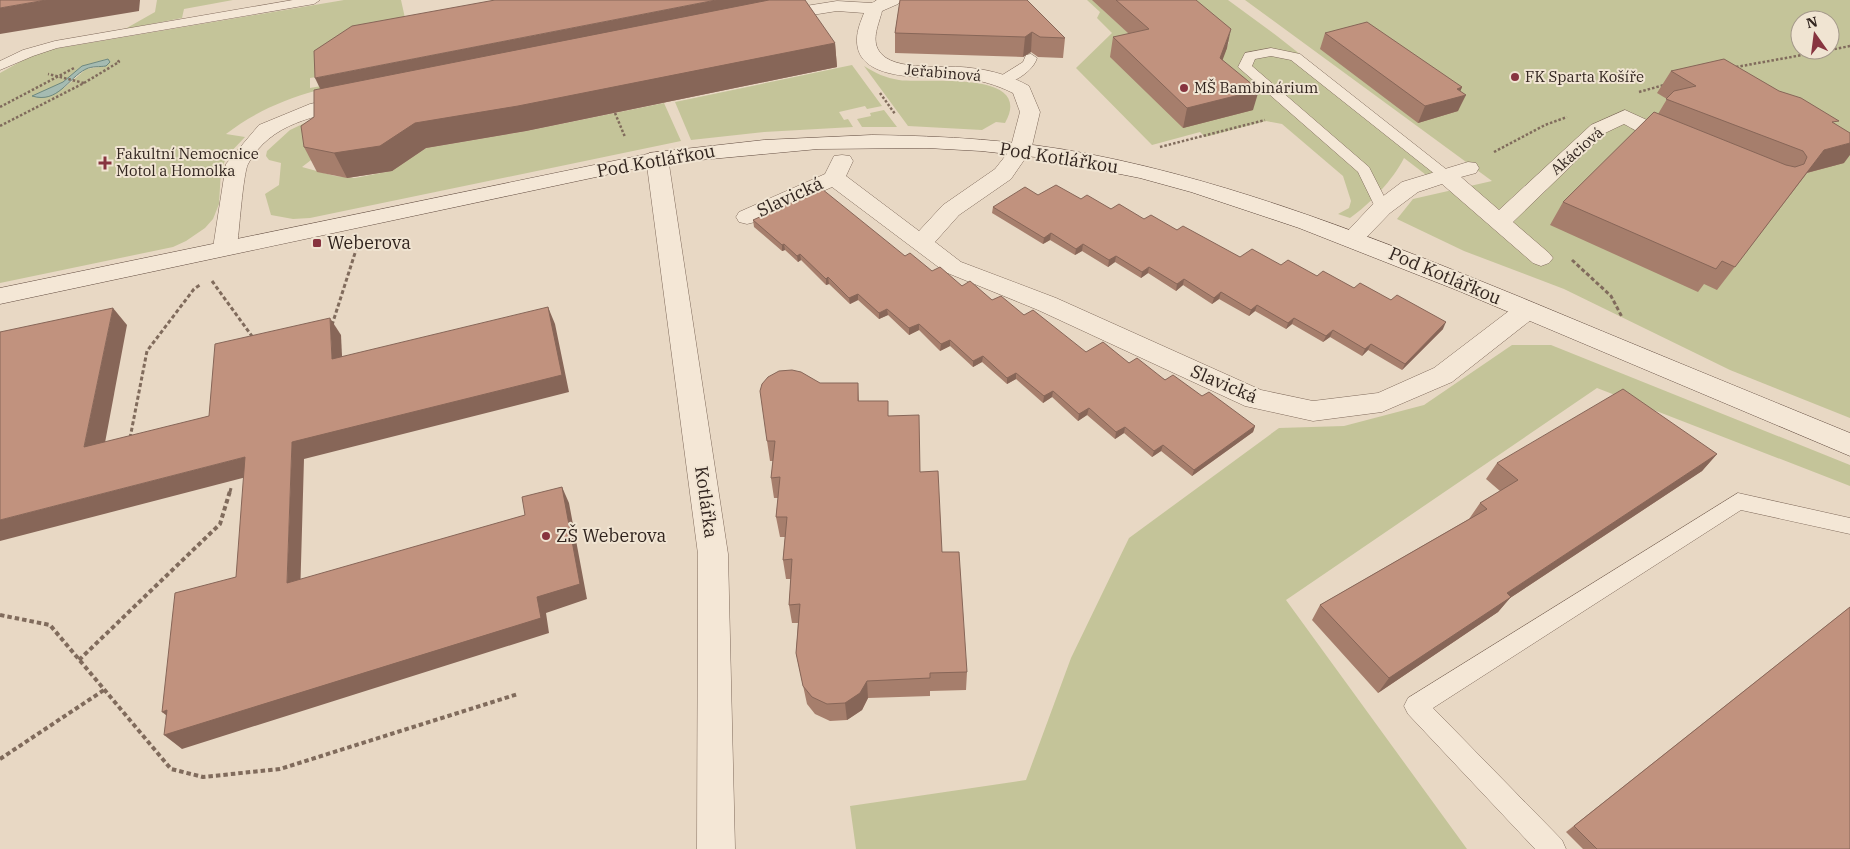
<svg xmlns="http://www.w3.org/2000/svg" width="1850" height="849" font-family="'IBM Plex Serif',serif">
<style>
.green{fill:#c4c499;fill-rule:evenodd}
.water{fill:#a5bbb2;stroke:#6d887e}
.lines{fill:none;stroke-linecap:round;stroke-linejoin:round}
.lane-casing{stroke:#806b5c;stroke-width:1}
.street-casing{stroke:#806b5c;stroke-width:1}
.secondary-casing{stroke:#624c40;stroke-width:1}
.path-far2{stroke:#806b5c;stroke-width:2.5;stroke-dasharray:2.5 2;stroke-linecap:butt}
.path-far1{stroke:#806b5c;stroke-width:3;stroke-dasharray:4 2.5;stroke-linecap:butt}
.path{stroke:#806b5c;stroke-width:4;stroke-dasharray:4.5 3;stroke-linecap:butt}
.lane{fill:#f4e7d6;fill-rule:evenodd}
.street{fill:#f4e7d6;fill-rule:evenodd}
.secondary{fill:#f4e7d6;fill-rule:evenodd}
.wall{fill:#a67e6c}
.shaded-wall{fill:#876658}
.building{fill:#c1927e;stroke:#876658}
.poi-dot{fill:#87343f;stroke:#f0e4d2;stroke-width:2}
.labels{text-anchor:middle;stroke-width:4;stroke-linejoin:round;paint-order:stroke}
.far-street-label{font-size:15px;fill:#32251f;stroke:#f0e4d2}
.far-poi-label{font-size:15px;fill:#32251f;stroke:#f0e4d2;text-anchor:start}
.street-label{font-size:18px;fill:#32251f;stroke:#f0e4d2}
.poi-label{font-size:18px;fill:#32251f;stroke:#f0e4d2;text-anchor:start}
</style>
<rect width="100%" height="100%" fill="#e8d8c4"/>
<g class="green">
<polygon points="157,0 233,0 184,9 182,18 125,29 155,12"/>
<path d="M344,0H401L405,18L316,77L310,78V88L382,75C326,87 272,98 226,134L245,137L227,156L221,170L219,204L213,219L205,228L186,241L173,247L0,283V73L34,54L48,50ZM107,59L106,66L86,69L64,88L33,96L63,82L82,66Z"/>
<path d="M1087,0H1143L1102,9L1138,42L1177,43L1225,51L1229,42L1210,38L1169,0H1228L1277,36L1461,181L1445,185L1434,181L1404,158C1393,180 1370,204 1350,218L1338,214L1349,208L1351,201L1343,176L1282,124L1266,121L1205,137L1200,132L1152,145L1076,68L1112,33L1097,18L1100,12Z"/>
<path d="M1245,0H1850V418L1730,370L1564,289L1464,251L1397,219L1413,199L1492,181ZM1800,20H1830V50H1800Z"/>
<polygon points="852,65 882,106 867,109 865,106 839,112 844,120 848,119 853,127 764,132 691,140 675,102"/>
<path d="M864,66C875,73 886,78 899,80C923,84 1036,68 1005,123L996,122L982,130L908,126Z"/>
<polygon points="664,103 681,141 310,218 293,219 271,215 265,194 279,185 281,163 269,160 266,156 267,151 290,130 311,120 315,157 302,167 335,176 355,178 391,171 426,148 526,131"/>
<polygon points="884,110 897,127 862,127 857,119 871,116 870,113"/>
<polygon points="1512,345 1551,345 1850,465 1850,486 1597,388 1286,600 1467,849 856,849 850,806 1026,780 1071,658 1129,538 1279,428 1344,426 1424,405"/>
</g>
<path class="water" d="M108,59L110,62L106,66C100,67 92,66 86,69C68,78 58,104 32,96L63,82L82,66Z"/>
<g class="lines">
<g class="lane-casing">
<g id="lane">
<polygon points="293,0 320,0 314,4 57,48 33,56 0,70 0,61 23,50 55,41"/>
<polygon points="1271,48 1300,54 1451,173 1453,176 1451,179 1441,179 1291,60 1271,56 1255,59 1252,66 1369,167 1390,208 1382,213 1377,211 1358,172 1238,67 1245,53"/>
<path d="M1031,54L1037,58C1034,70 1012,86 999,83L997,80L999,77L1023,62L1026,55Z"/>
<polygon points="1738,493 1850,518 1850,534 1741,510 1433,708 1562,840 1566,849 1535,849 1408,714 1404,706 1408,698"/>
</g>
</g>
<g class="street-casing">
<g id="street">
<path d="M877,0H901L898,4L882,11C879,24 871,39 879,51C893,73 948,64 971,68C991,70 1011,76 1029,86L1040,112L1031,150L1011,179L959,215L935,242L961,262L1056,298L1261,390L1313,401L1378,393L1434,368L1518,304L1527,302L1536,304L1539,310L1536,316L1452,382L1382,412L1313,421L1245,406L1038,310L945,272L832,187L755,222L747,224L739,222L736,217L739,212L825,174L834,156L842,155L850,156L853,161L846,176L919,231L943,205L995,169L1010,150L1020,112L1013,93C997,85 980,80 962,78C934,76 855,85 857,39C857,30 861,21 864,13L837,11L774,21L768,20L765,16L768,12L774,11L837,1L872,3Z"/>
<path d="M350,96L357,98L360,102L357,106C315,117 271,122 248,164C243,174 239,233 237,248L233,253L225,255L217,253L213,248L226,164L259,125L310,104Z"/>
<path d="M1625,110L1682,136L1685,140L1682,144C1663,149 1641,133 1624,124L1605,133L1513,222L1549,253L1553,258L1549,263L1541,266L1533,263L1442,184L1418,192L1390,213L1361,243L1353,245L1345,243L1341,238L1374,203L1402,182L1468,162L1476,163L1479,168L1476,173L1461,177L1499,210L1591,125Z"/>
<polygon points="657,152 665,153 668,158 728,554 735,849 697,849 698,554 646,158 649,153"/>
</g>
</g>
<g class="secondary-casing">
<path id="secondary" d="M872,135C945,136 1017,140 1089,154C1238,183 1380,240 1520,297C1630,343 1740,388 1850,433V456L1459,291L1299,228L1191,192L1140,178L1035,157L981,151L927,148L818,149L657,164L0,304V288L657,152L764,140Z"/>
</g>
<g class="path-far2">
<polyline points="1830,50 1850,46"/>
<polyline points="1736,67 1830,50"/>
<polyline points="84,83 119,62 117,59"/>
<polyline points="1639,92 1664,85"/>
<polyline points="880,93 895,114"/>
<polyline points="0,107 74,68"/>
<polyline points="615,113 625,137"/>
<polyline points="0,126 84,83 48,74"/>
<polyline points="1160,147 1265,120"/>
<polyline points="1494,152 1545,125 1567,117"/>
</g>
<g class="path-far1">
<polyline points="1572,260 1611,296 1622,317"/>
<polyline points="212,281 254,339"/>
<polyline points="332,325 356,250"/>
<polyline points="130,438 147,351 194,289 200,285"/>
<polyline points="230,492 231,488"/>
</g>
<g class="path">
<polyline points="0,615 50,625 171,769 203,777 280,769 518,694"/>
<polyline points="79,660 220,524 230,491"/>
<polyline points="0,759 104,690"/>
</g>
<use href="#lane" class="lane"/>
<use href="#street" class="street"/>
<use href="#secondary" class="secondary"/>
</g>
<g class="wall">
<polygon points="900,0 1065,38 1063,58 1038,57 1031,52 1023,57 895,53 895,33"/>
<polygon points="1092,0 1196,0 1227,48 1222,59 1253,110 1183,128 1110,57 1113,37 1129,34"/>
<polygon points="1325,33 1462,87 1460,91 1458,111 1418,123 1320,49"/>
<polygon points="835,43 837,67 526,131 426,148 392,171 347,178 317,172 304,147 314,117"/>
<polygon points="1671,71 1836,125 1844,163 1807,173 1717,290 1704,284 1698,292 1550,225 1563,202 1658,114 1667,99 1657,93"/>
<polygon points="1038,195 1081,199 1177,230 1240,257 1281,265 1354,288 1443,329 1402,370 1368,350 1362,356 1330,337 1323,342 1292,324 1286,329 1255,311 1249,316 1219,299 1212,304 1183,285 1176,291 1148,273 1141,278 1115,262 1108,267 1082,251 1075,255 1050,240 1043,244 992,213 993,207"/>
<polygon points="753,220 905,256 932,271 1024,315 1086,352 1129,363 1202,396 1255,426 1253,432 1192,476 1161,451 1152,457 1124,433 1115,439 1087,415 1078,421 1052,397 1043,403 1016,379 1007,384 982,362 973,367 950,346 940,351 919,330 909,335 888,315 879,319 858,300 850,304 829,284 826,285 801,260 798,262 785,250 782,251 754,227"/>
<polygon points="820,383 858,383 859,401 889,416 920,472 942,552 967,672 966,690 930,691 930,696 868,698 862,710 847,720 830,721 815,714 807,704 796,653 798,623 792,623 789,605 791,579 786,579 783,560 785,537 780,537 776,517 778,498 774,498 771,478 773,461 770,461 767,441"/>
<polygon points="1717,454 1702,471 1510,598 1498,612 1378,693 1312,620 1320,605 1469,519 1480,503 1500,491 1486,479 1497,463"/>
<polygon points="1850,607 1850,849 1583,849 1566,832"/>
</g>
<g class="shaded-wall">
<polygon points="46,0 140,0 139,11 0,34 0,8"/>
<polygon points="716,0 794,0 325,99 315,78"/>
<polygon points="1231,29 1227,48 1216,78 1220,58"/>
<polygon points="1032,32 1031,52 1023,57 1025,37"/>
<polygon points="835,43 837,67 526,131 426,148 392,171 347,178 334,153 415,123"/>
<polygon points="1462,87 1458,97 1466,95 1458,111 1418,123 1425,106 1457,89"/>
<polygon points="1259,90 1253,110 1183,128 1187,108"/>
<polygon points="1850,143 1850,155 1844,163 1806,173 1824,150"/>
<polygon points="1051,233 1050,240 1043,244 1044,238"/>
<polygon points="784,244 785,250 782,251 782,245"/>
<polygon points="1083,244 1082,251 1075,255 1076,249"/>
<polygon points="800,254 801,260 798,262 797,256"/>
<polygon points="1116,256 1115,262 1108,267 1109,260"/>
<polygon points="1149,267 1148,273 1141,278 1142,272"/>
<polygon points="828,277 829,284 826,285 826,279"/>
<polygon points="1184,279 1183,285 1176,291 1177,284"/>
<polygon points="1221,292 1219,299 1212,304 1214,298"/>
<polygon points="858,294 858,300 850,304 849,298"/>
<polygon points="1257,305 1255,311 1249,316 1251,310"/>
<polygon points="548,307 555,324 569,392 304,459 300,599 287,583 292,442"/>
<polygon points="113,308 127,325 101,464 84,447"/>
<polygon points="887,309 888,315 879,319 879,313"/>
<polygon points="330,318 341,335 343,376 332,359"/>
<polygon points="1294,318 1292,324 1286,329 1288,323"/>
<polygon points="1446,322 1443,329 1402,370 1405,364"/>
<polygon points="919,324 919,330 909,335 909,328"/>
<polygon points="1333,330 1330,337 1323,342 1326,336"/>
<polygon points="950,340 950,346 940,351 941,344"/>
<polygon points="1371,344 1368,350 1362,356 1365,349"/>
<polygon points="983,356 982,362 973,367 973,361"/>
<polygon points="1016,373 1016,379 1007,384 1007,378"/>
<polygon points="1053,391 1052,397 1043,403 1044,396"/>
<polygon points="1089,408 1087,415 1078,421 1079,414"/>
<polygon points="1255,426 1253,432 1192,476 1194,470"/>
<polygon points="1125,427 1124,433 1115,439 1116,432"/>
<polygon points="1163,445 1161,451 1152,457 1154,451"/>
<polygon points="1717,454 1702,471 1510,598 1498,612 1378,693 1389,678 1507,593"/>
<polygon points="245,457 258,474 0,541 0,520"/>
<polygon points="562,487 569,503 587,599 546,613 549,633 182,749 164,735 537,597"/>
<polygon points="867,681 868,698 862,710 847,720 845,703"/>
<polygon points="167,710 180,726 162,712"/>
</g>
<g class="building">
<polygon points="0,0 46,0 0,8"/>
<polygon points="495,0 716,0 315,78 314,51 352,26"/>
<polygon points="769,0 805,0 835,43 518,106 415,123 380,146 334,153 304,147 301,126 314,117 314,90"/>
<polygon points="900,0 1027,0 1065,38 1040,37 1032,32 1025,37 895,33"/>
<polygon points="1116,0 1196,0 1231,29 1220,58 1259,90 1187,108 1113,37 1149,29"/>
<polygon points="1367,22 1462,87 1457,89 1466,95 1425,106 1325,33"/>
<polygon points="1724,59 1779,91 1801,98 1839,121 1832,122 1850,133 1850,143 1824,150 1735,267 1722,261 1716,269 1563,202 1654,112 1786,165 1795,167 1804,164 1807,157 1803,151 1666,99 1674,91 1696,86 1671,71"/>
<polygon points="1056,185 1081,199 1087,195 1111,209 1119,204 1144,219 1151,215 1177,230 1183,226 1240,257 1252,249 1281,265 1288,260 1317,276 1323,271 1354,288 1360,283 1391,300 1397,295 1446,322 1405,364 1371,344 1365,349 1333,330 1326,336 1294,318 1288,323 1257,305 1251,310 1221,292 1214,298 1184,279 1177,284 1149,267 1142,272 1116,256 1109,260 1083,244 1076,249 1051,233 1044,238 993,207 1025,187 1038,195"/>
<polygon points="822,189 905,256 910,253 932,271 940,267 962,286 970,281 992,300 1001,296 1024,315 1033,310 1086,352 1103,342 1129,363 1137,358 1165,380 1173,375 1202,396 1209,392 1255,426 1194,470 1163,445 1154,451 1125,427 1116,432 1089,408 1079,414 1053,391 1044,396 1016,373 1007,378 983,356 973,361 950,340 941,344 919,324 909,328 887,309 879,313 858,294 849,298 828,277 826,279 800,254 797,256 784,244 782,245 753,220"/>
<polygon points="548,307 562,375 292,442 287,583 525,515 522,497 562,487 580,584 537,597 541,618 164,735 167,710 162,712 175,593 236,577 245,457 0,520 0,332 113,308 84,447 209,416 215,344 330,318 332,359"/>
<polygon points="792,370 801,372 820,383 858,383 858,401 888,401 888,416 919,415 920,472 938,471 942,552 959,552 967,672 930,673 930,678 867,681 860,693 845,703 827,704 812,697 803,686 796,653 800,604 789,605 792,559 783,560 787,517 776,517 780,477 771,478 775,441 767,441 760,391 762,384 768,377 779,371"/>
<polygon points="1623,389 1717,454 1507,593 1511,597 1389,678 1320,605 1487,509 1480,503 1518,480 1497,463"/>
<polygon points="1850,607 1850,849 1597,849 1574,826"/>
</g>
<g class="poi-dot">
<circle cx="1515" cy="77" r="5"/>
<circle cx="1184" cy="88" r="5"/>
<path d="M102.5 155.5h5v5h5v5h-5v5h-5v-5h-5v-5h5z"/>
<rect x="312" y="238" width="10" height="10" rx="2.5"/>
<circle cx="546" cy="536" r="5"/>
</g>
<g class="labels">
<g class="far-street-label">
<text transform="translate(943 73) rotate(5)" y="5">Jeřabinová</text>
<text transform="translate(1577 151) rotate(-41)" y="5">Akáciová</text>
</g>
<g class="far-poi-label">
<text x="1525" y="82">FK Sparta Košíře</text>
<text x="1194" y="93">MŠ Bambinárium</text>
<text x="116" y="159">Fakultní Nemocnice<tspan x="116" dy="17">Motol a Homolka</tspan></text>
</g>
<g class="street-label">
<text transform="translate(1059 158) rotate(9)" y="6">Pod Kotlářkou</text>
<text transform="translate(656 161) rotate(-10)" y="6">Pod Kotlářkou</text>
<text transform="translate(790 197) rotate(-25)" y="6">Slavická</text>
<text transform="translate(1445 276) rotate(23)" y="6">Pod Kotlářkou</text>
<text transform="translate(1224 384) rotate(23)" y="6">Slavická</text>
<text transform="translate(706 502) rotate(82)" y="6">Kotlářka</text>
</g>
<g class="poi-label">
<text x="327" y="249">Weberova</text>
<text x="556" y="542">ZŠ Weberova</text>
</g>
</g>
<g transform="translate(1815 35) rotate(346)"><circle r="24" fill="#f0e4d2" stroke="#a4988a"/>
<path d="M0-4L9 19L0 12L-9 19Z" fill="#87343f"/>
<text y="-8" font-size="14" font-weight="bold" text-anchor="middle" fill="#32251f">N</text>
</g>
</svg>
